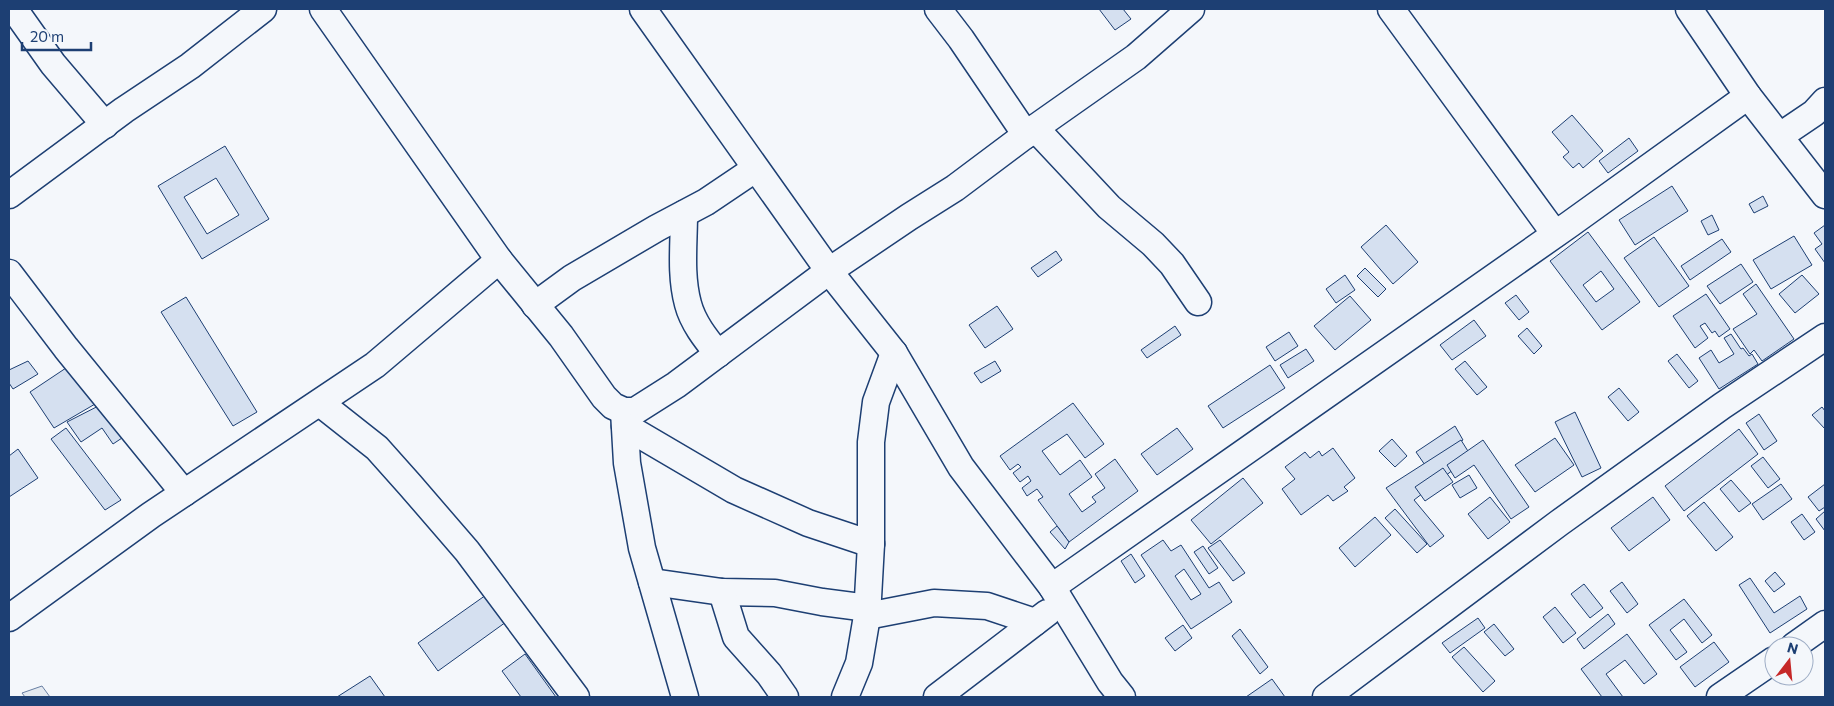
<svg xmlns="http://www.w3.org/2000/svg" width="1834" height="706" font-family="Commissioner,sans-serif">
<style>
.green{fill:#e3e9f0;stroke:#687fa3}
.building{fill:#d5e0f0;stroke:#1d3f73;fill-rule:evenodd}
.lines{fill:none;stroke-linecap:round;stroke-linejoin:round}
.minor-casing{stroke:#1d3f73;stroke-width:29}
.minor{stroke:#f4f7fb;stroke-width:26}
</style>
<rect width="100%" height="100%" fill="#f4f7fb"/>
<polygon class="green" points="42,686 50,697 25,697 22,693"/>
<g class="building">
<polygon points="1099,9 1123,9 1131,19 1115,30"/>
<polygon points="1572,115 1603,151 1583,168 1579,163 1573,168 1563,157 1569,152 1552,132"/>
<polygon points="1629,138 1638,151 1608,173 1599,161"/>
<path d="M225,146L269,219L202,259L158,186ZM216,178L239,215L207,234L184,197Z"/>
<polygon points="1672,186 1688,211 1635,245 1619,220"/>
<polygon points="1763,196 1768,206 1754,213 1749,204"/>
<polygon points="1712,215 1719,230 1708,235 1701,221"/>
<polygon points="1386,225 1418,262 1393,284 1361,247"/>
<polygon points="1825,225 1825,263 1815,249 1822,244 1814,233"/>
<path d="M1588,232L1640,302L1602,330L1550,261ZM1601,271L1614,289L1596,302L1583,285Z"/>
<polygon points="1794,236 1812,265 1771,289 1753,260"/>
<polygon points="1654,237 1689,286 1659,307 1624,258"/>
<polygon points="1722,239 1731,252 1690,280 1681,266"/>
<polygon points="1056,251 1062,260 1038,277 1031,268"/>
<polygon points="1741,264 1753,282 1720,304 1707,286"/>
<polygon points="1365,268 1386,289 1378,297 1357,276"/>
<polygon points="1345,275 1355,290 1336,303 1326,289"/>
<polygon points="1802,275 1819,294 1795,313 1779,294"/>
<polygon points="1756,284 1794,339 1762,361 1754,350 1750,354 1733,329 1757,314 1743,294"/>
<polygon points="1706,294 1730,329 1719,337 1715,331 1712,333 1705,323 1700,326 1708,338 1695,348 1673,316"/>
<polygon points="1516,295 1529,312 1519,320 1505,303"/>
<polygon points="1350,296 1371,320 1335,350 1314,326"/>
<polygon points="186,297 257,412 233,426 161,312"/>
<polygon points="997,306 1013,329 985,348 969,325"/>
<polygon points="1474,320 1486,336 1452,360 1440,345"/>
<polygon points="1175,326 1181,335 1147,358 1141,350"/>
<polygon points="1527,328 1542,346 1534,354 1518,336"/>
<polygon points="1289,332 1298,346 1275,361 1266,347"/>
<polygon points="1731,334 1741,349 1743,348 1749,356 1752,354 1758,364 1719,389 1699,358 1711,350 1719,363 1734,354 1724,338"/>
<polygon points="1306,349 1314,361 1288,378 1280,365"/>
<polygon points="1677,354 1698,381 1689,388 1668,361"/>
<polygon points="81,358 107,397 54,428 30,392"/>
<polygon points="28,361 38,374 13,389 9,383 9,370"/>
<polygon points="995,361 1001,371 981,383 974,373"/>
<polygon points="1465,361 1487,387 1477,395 1455,369"/>
<polygon points="1270,365 1285,388 1223,428 1208,406"/>
<polygon points="1619,388 1639,412 1628,421 1608,397"/>
<polygon points="114,398 125,436 113,444 102,428 81,442 67,422"/>
<polygon points="1073,403 1104,444 1085,458 1067,434 1042,451 1060,475 1080,460 1092,477 1069,494 1082,512 1096,502 1092,497 1105,488 1095,474 1115,459 1138,491 1069,542 1038,500 1043,497 1037,489 1027,496 1022,488 1031,481 1028,476 1020,482 1013,473 1021,467 1018,464 1010,470 1000,456"/>
<polygon points="1822,407 1825,411 1825,429 1812,415"/>
<polygon points="1575,412 1601,468 1582,477 1555,422"/>
<polygon points="1759,414 1777,441 1764,450 1746,423"/>
<polygon points="1455,426 1463,440 1425,465 1416,452"/>
<polygon points="66,428 121,500 105,510 51,439"/>
<polygon points="1177,428 1193,449 1157,475 1141,454"/>
<polygon points="1739,429 1758,454 1684,511 1665,486"/>
<polygon points="1555,438 1574,465 1535,492 1515,465"/>
<polygon points="1392,439 1407,456 1395,467 1379,451"/>
<polygon points="1461,440 1471,456 1414,500 1444,536 1430,547 1386,488"/>
<polygon points="1483,440 1529,507 1511,519 1474,465 1455,478 1447,465"/>
<polygon points="1333,448 1355,478 1344,487 1348,491 1333,501 1328,495 1301,515 1282,489 1295,479 1285,467 1305,452 1310,458 1319,451 1322,456"/>
<polygon points="18,449 38,478 9,497 9,456"/>
<polygon points="1763,457 1780,479 1768,488 1751,466"/>
<polygon points="1443,468 1453,482 1425,501 1415,487"/>
<polygon points="1469,475 1477,488 1460,498 1452,485"/>
<polygon points="1243,478 1263,503 1211,544 1191,520"/>
<polygon points="1731,480 1751,503 1739,512 1720,489"/>
<polygon points="1781,484 1792,499 1763,520 1752,504"/>
<polygon points="1825,484 1825,507 1819,511 1808,497"/>
<polygon points="1490,497 1510,522 1488,539 1468,514"/>
<polygon points="1653,497 1670,520 1629,551 1611,528"/>
<polygon points="1704,502 1733,537 1716,551 1687,516"/>
<polygon points="1395,509 1427,544 1417,553 1385,518"/>
<polygon points="1825,511 1825,531 1816,519"/>
<polygon points="1802,514 1815,532 1804,540 1791,522"/>
<polygon points="1375,517 1391,535 1355,567 1339,548"/>
<polygon points="1057,526 1069,542 1065,549 1050,532"/>
<path d="M1163,540L1171,551L1181,545L1209,588L1219,582L1232,602L1191,629L1141,555ZM1184,569L1201,594L1191,600L1175,576Z"/>
<polygon points="1220,540 1245,573 1233,581 1208,548"/>
<polygon points="1203,546 1218,568 1209,574 1194,552"/>
<polygon points="1131,554 1145,576 1135,583 1121,561"/>
<polygon points="1775,572 1785,584 1774,592 1765,581"/>
<polygon points="1750,578 1774,613 1800,596 1807,609 1770,633 1739,585"/>
<polygon points="1622,582 1638,604 1627,613 1610,591"/>
<polygon points="1584,584 1603,608 1590,618 1571,594"/>
<polygon points="486,595 506,622 438,671 418,643"/>
<polygon points="1684,599 1712,635 1702,643 1684,619 1670,630 1687,652 1676,660 1649,625"/>
<polygon points="1555,607 1576,633 1563,643 1543,617"/>
<polygon points="1608,614 1615,624 1584,649 1577,639"/>
<polygon points="1478,618 1485,628 1450,653 1442,643"/>
<polygon points="1494,624 1514,649 1505,656 1484,632"/>
<polygon points="1183,625 1192,638 1175,651 1165,638"/>
<polygon points="1240,629 1268,667 1260,674 1232,636"/>
<polygon points="1627,634 1657,674 1644,684 1625,660 1606,674 1623,697 1602,697 1581,669"/>
<polygon points="1714,642 1729,662 1695,687 1680,667"/>
<polygon points="1464,647 1495,681 1483,692 1452,657"/>
<polygon points="525,654 556,697 521,697 502,671"/>
<polygon points="370,676 385,697 337,697"/>
<polygon points="1272,679 1285,697 1246,697"/>
</g>
<g class="lines">
<g class="minor-casing">
<g id="minor">
<polyline points="14,9 53,64 105,125"/>
<polyline points="323,9 499,260 561,336 604,397 613,406 624,411 635,411 676,385 829,271 909,217 955,188 1035,128 1136,57 1191,9"/>
<polyline points="643,9 829,271 894,353 961,467 1052,587 1110,682 1122,697"/>
<polyline points="938,9 961,39 1026,135"/>
<polyline points="1391,9 1555,234"/>
<polyline points="1689,9 1748,96 1825,195"/>
<polyline points="1035,128 1109,207 1153,244 1172,264 1198,302"/>
<polyline points="1780,136 1814,113 1825,101"/>
<polyline points="9,195 124,110 190,66 263,9"/>
<path d="M684,214C684,243 680,275 688,304C693,323 706,339 718,354"/>
<polyline points="9,273 66,348 184,493"/>
<polyline points="535,305 572,278 657,228 706,202 755,169"/>
<polyline points="320,403 377,448 410,485 467,551 576,697"/>
<polyline points="624,411 627,463 642,548 685,697"/>
<polyline points="625,426 734,490 808,523 871,544"/>
<polyline points="652,582 722,592 775,593 822,602 868,608"/>
<polyline points="1052,587 1570,224 1748,96"/>
<polyline points="722,592 736,637 769,674 785,697"/>
<polyline points="867,616 934,603 987,606 1035,622"/>
<polyline points="9,618 151,515 375,365 499,260"/>
<polyline points="1794,646 1825,624"/>
<polyline points="845,697 859,663 867,616 871,544 871,442 876,402 894,353"/>
<polyline points="937,697 1047,613"/>
<polyline points="1326,697 1559,523 1722,406 1825,337"/>
<polyline points="1720,697 1774,660"/>
</g>
</g>
<use href="#minor" class="minor"/>
</g>
<rect width="1834" height="706" fill="none" stroke="#1d3f73" stroke-width="20"/>
<g transform="translate(1789 661) rotate(16)"><circle r="24" fill="#f4f7fb" stroke="#9eadc5"/>
<path d="M0-4L9 19L0 12L-9 19Z" fill="#c62828"/>
<text y="-8" font-size="14" font-weight="bold" text-anchor="middle" fill="#1d3f73">N</text>
</g>
<path d="M22 42v8h69v-8" fill="none" stroke="#1d3f73" stroke-width="2.5"/>
<text x="30" y="42" font-size="15" fill="#1d3f73" stroke="#f4f7fb" stroke-width="4" paint-order="stroke">20 m</text>
</svg>
